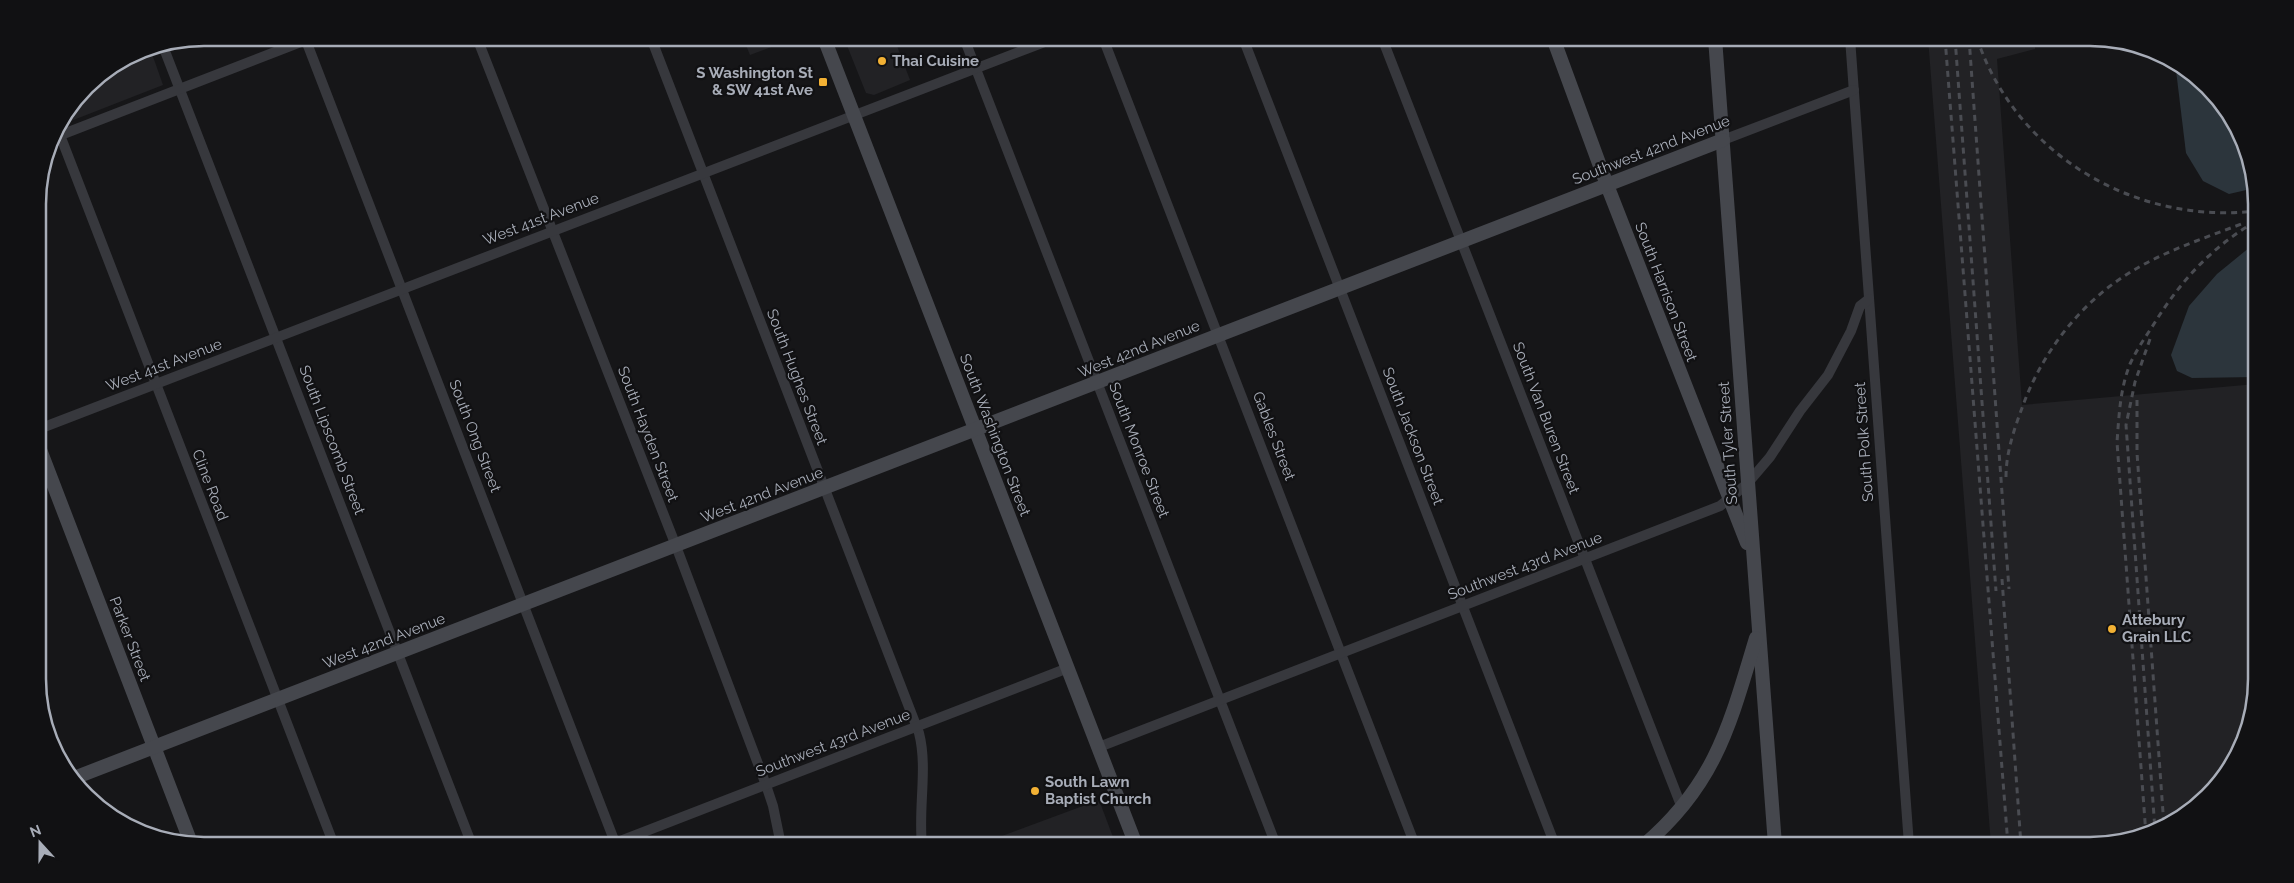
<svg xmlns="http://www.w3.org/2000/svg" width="2294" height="883" font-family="Raleway,sans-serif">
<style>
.built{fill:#222225}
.water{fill:#2c353c}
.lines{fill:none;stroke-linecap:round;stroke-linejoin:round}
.street{stroke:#37383d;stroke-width:10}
.secondary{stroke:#45474d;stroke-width:14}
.rail{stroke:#4a4c52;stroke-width:3;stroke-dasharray:6 5;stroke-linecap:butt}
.poi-dot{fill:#f2b134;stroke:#111113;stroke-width:2}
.labels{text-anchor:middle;stroke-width:4.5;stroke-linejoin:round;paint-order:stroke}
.poi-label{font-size:15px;font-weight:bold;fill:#a8adb8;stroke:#111113;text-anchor:start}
.street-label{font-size:15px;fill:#a8adb8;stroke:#111113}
.rim{fill:none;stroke:#a8adb8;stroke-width:2.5}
</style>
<rect width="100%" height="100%" fill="#161618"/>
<g class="built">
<polygon points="743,38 796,38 750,55"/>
<polygon points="844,38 894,38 910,80 874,95 866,93"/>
<polygon points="1928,38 2035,38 2035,49 1997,59 2022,405 2256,384 2256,679 2248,733 2222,780 2191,811 2144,837 2100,845 1991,845"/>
<polygon points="150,48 163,85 58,126 94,79 141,50"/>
<polygon points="1099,800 1116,845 979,845 986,842"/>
</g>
<g class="water">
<polygon points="2175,62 2183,66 2222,103 2255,182 2255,188 2229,194 2203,181 2186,153"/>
<polygon points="2255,243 2256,377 2192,378 2177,371 2171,355 2189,306 2217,274"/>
</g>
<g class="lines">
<g class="street">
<polyline points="305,38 616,845"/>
<polyline points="477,38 676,546 766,785 773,806 781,845"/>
<path d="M651,38L919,733C928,768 918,808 922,845"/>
<polyline points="964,38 1276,845"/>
<polyline points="1103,38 1415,845"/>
<polyline points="1243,38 1555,845"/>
<polyline points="1382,38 1682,808"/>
<polyline points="1850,38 1909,845"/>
<polyline points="163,46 472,845"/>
<polyline points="60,135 334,845"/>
<polyline points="53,138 311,38"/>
<polyline points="1723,140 1854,90"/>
<polyline points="39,429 1055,38"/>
<polyline points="1099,747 1720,506 1747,484 1770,457 1800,411 1828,375 1851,331 1860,306 1869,299"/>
<polyline points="610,845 1068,668"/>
</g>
<g class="secondary">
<polyline points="824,38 1136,845"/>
<polyline points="1553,38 1607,185 1747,543"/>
<polyline points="1715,38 1775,845"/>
<polyline points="39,447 191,843"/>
<polyline points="74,778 1723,140"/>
<path d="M1644,845C1716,784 1730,724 1756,638"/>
</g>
<g class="rail">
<polyline points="1945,38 2008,845"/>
<polyline points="1955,38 1996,591"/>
<polyline points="1969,38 2009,589"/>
<path d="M1977,38C2015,154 2135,225 2255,211"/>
<polyline points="2150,339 2135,382 2126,425 2155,830"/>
<polyline points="2137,400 2137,453 2164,826"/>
<path d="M2006,477C2006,450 2016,424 2025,400C2045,349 2082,302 2129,273C2164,251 2205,238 2244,223"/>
<polyline points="2002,579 2021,845"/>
<path d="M2146,835L2117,442C2119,416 2120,389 2130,364C2136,351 2144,339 2152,327C2179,283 2210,248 2255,222"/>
</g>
</g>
<g class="poi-dot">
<circle cx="882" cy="61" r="5"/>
<rect x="818" y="77" width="10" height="10" rx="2.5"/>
<circle cx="2112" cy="629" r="5"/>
<circle cx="1035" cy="791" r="5"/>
</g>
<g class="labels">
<g class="poi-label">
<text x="892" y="66">Thai Cuisine</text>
<text x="813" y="78" text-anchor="end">S Washington St<tspan x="813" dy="17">&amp; SW 41st Ave</tspan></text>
<text x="2122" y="625">Attebury<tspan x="2122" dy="17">Grain LLC</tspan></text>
<text x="1045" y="787">South Lawn<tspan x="1045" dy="17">Baptist Church</tspan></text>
</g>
<g class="street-label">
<text transform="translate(1651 150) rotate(-21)" y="5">Southwest 42nd Avenue</text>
<text transform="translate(541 219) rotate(-21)" y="5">West 41st Avenue</text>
<text transform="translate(1666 292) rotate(69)" y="5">South Harrison Street</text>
<text transform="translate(1139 349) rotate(-22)" y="5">West 42nd Avenue</text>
<text transform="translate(164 365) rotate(-21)" y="5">West 41st Avenue</text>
<text transform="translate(797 377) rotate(69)" y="5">South Hughes Street</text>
<text transform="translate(1546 418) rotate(69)" y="5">South Van Buren Street</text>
<text transform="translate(648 434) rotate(69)" y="5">South Hayden Street</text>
<text transform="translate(995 435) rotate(69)" y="5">South Washington Street</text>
<text transform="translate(475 436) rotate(69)" y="5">South Ong Street</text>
<text transform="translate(1274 436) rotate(69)" y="5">Gables Street</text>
<text transform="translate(1413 436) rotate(69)" y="5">South Jackson Street</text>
<text transform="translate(332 440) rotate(69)" y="5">South Lipscomb Street</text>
<text transform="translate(1864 442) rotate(-94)" y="5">South Polk Street</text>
<text transform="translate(1728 443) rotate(-94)" y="5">South Tyler Street</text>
<text transform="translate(1139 450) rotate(69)" y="5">South Monroe Street</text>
<text transform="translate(210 485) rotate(69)" y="5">Cline Road</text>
<text transform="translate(762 495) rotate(-21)" y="5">West 42nd Avenue</text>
<text transform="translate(1525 566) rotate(-21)" y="5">Southwest 43rd Avenue</text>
<text transform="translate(130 639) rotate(69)" y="5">Parker Street</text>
<text transform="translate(384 641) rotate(-21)" y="5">West 42nd Avenue</text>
<text transform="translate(833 743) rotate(-21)" y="5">Southwest 43rd Avenue</text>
</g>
</g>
<path d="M0 0H2294V883H0ZM204 46H2090A158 158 0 0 1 2248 204V679A158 158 0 0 1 2090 837H204A158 158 0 0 1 46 679V204A158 158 0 0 1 204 46Z" fill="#111113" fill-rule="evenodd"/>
<path class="rim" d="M204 46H2090A158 158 0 0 1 2248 204V679A158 158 0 0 1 2090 837H204A158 158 0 0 1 46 679V204A158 158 0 0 1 204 46Z"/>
<g transform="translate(40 843) rotate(339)" stroke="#111113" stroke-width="4" paint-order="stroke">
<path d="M0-4L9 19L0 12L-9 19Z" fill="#a8adb8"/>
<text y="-8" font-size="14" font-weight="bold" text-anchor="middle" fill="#a8adb8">N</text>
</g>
</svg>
